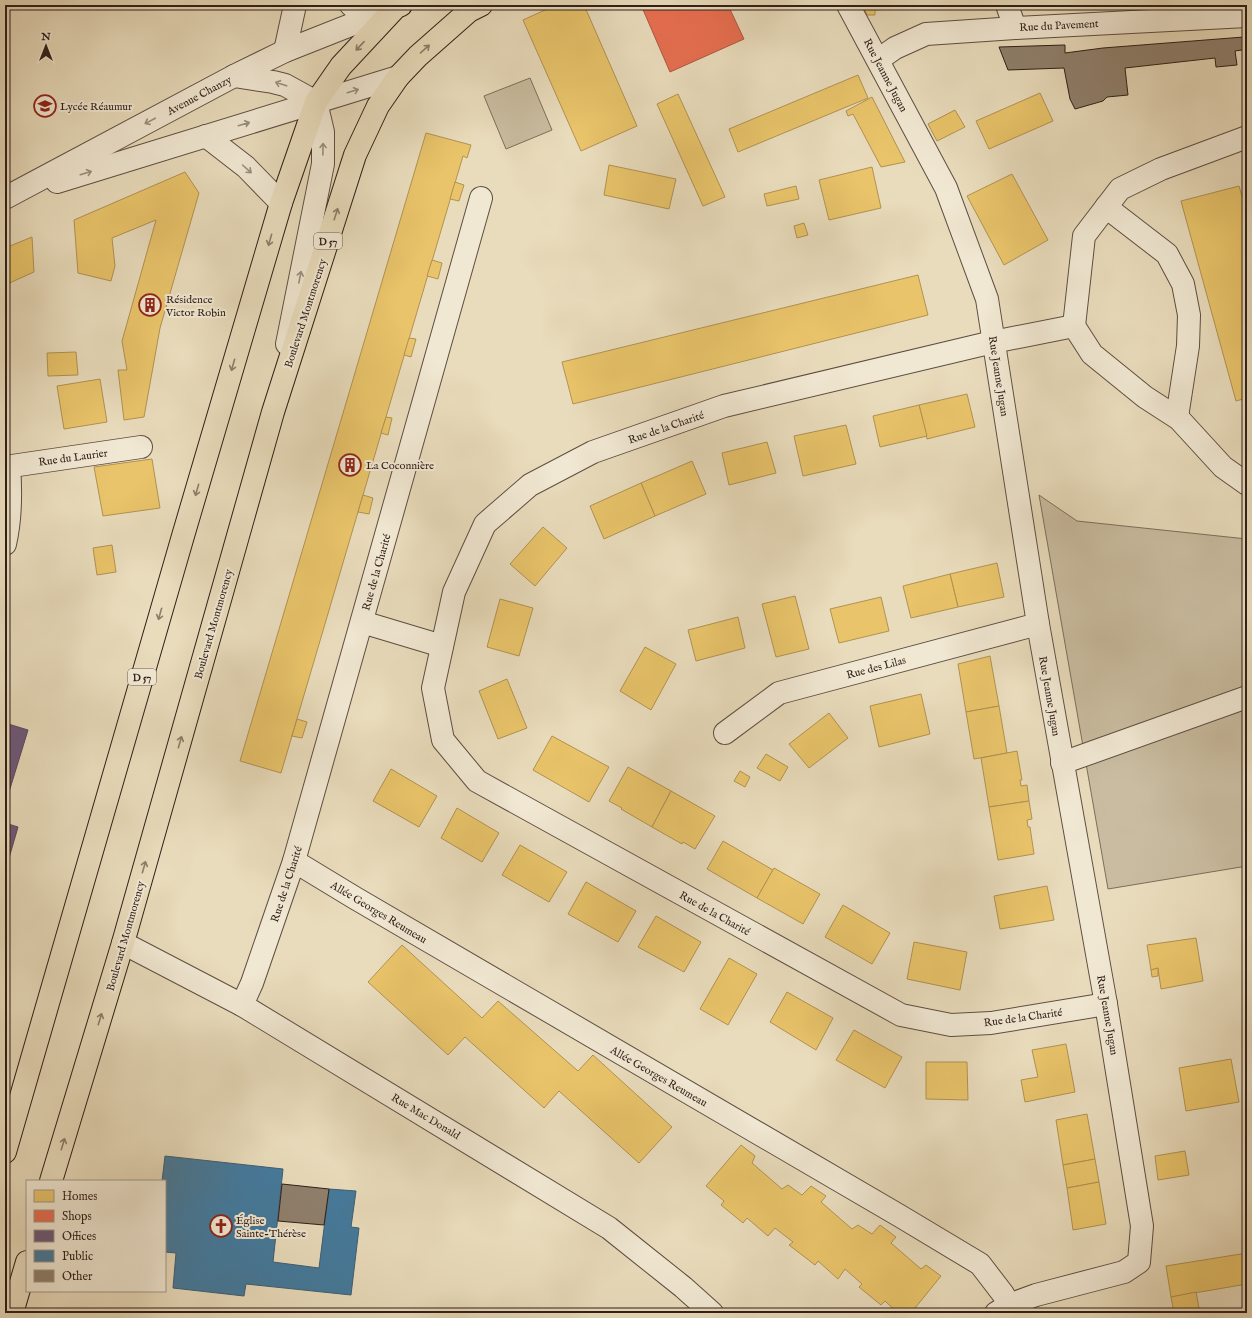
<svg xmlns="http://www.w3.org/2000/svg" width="1252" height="1318" font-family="'IM FELL English',serif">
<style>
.green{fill:#c9bca0;stroke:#7c6e5c}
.homes{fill:#e9c46a;stroke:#b19252}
.shops{fill:#e76f51;stroke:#b05740}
.offices{fill:#6d597a;stroke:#5a485d}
.public{fill:#457b9d;stroke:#3e5f75}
.building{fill:#90816e;stroke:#2f1f19}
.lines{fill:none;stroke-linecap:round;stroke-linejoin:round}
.minor-casing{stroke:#5e4e42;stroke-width:24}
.major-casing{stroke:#2f1f19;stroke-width:24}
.minor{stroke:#f1e8d3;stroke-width:22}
.major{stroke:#e9dcbc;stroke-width:22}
.oneway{stroke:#8c7e6a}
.oneway2{stroke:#9a8e7f}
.labels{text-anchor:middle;stroke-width:4;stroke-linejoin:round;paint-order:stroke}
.shield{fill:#f1e8d3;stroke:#695b51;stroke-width:1}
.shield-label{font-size:10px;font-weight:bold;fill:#2f1f19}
.street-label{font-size:11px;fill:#2f1f19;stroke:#f1e8d3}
.poi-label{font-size:11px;fill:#2f1f19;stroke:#f1e8d3;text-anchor:start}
</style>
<rect width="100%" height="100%" fill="#e9dcbc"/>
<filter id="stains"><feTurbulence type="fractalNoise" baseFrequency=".005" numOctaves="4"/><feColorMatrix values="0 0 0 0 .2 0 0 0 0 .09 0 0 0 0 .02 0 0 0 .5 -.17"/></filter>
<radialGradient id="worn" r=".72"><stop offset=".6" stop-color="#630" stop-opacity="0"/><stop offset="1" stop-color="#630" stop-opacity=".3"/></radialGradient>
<g class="green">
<polygon points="530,78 552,130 506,149 484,96"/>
<polygon points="1039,495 1077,521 1247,539 1247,866 1108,889"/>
</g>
<g class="homes">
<polygon points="556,5 584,5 637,126 581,151 523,20"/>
<polygon points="863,5 909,5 909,8 875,10 875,15 867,15"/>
<polygon points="909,5 944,5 944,7 909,8"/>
<polygon points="858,75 868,98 738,152 729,129"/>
<polygon points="1040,93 1053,121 989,149 976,121"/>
<polygon points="678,94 725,197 703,206 657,104"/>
<polygon points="872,97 905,162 881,167 853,114 848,116 846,111"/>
<polygon points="955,110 965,127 937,141 928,124"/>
<polygon points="426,133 471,145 467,158 463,156 281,773 240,761"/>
<polygon points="609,165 676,179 669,209 604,195"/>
<polygon points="872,167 881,208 829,220 819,180"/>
<polygon points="185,172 199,193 160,328 144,417 124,420 118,370 127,370 122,341 156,220 112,238 115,266 111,281 78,273 74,220"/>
<polygon points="1012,174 1048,240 1004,265 967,196"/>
<polygon points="455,182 464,185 459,201 450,199"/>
<polygon points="796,186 799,199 767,206 764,194"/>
<polygon points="1239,186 1247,213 1247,398 1236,401 1181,201"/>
<polygon points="804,223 808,235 797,238 794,226"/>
<polygon points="32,237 34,272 5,285 5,248"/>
<polygon points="432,260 442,263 438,279 427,276"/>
<polygon points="918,275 928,315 573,404 562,362"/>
<polygon points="409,338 416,339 411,357 404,355"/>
<polygon points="76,352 78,375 48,376 47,353"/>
<polygon points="100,379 107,422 64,429 57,386"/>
<polygon points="967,394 975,427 927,439 919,405"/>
<polygon points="919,405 927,436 880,447 873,416"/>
<polygon points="386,417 392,418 388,435 381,433"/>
<polygon points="846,425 856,464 803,476 794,436"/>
<polygon points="767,442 776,473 729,485 722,453"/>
<polygon points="152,459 160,508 103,516 94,467"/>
<polygon points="692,461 706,494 655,516 641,483"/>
<polygon points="641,483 655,516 604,539 590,506"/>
<polygon points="363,495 373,498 369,514 358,512"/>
<polygon points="543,527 567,548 535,586 510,564"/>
<polygon points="112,545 116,572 97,575 93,548"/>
<polygon points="997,563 1004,597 958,607 950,574"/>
<polygon points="950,574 958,607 911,618 903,586"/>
<polygon points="795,596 809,649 776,657 762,604"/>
<polygon points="881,597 889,631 839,643 830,609"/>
<polygon points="500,599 533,608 519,656 487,647"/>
<polygon points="738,617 745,648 696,661 688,630"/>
<polygon points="645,647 676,664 651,710 620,691"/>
<polygon points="990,656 999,706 966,712 958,664"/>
<polygon points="507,679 527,728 498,739 479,691"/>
<polygon points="921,694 930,734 879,747 870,706"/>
<polygon points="999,706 1007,753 974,759 966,712"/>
<polygon points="829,713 848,738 809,768 789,744"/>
<polygon points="297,719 307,722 302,738 292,736"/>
<polygon points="552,736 609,767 589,802 533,770"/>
<polygon points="1017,751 1022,780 1020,780 1021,786 1027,785 1029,801 989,807 981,758"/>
<polygon points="766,754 788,767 780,781 757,768"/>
<polygon points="628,767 671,791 652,827 621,809 622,808 609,801"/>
<polygon points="391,769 437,796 419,827 373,801"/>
<polygon points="740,771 750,777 745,787 734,781"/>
<polygon points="671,791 715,816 695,849 683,842 682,844 652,827"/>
<polygon points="1029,801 1032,819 1027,820 1028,827 1030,827 1034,854 998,860 989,807"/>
<polygon points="457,808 499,833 482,862 441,838"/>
<polygon points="723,841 773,870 757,898 707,869"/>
<polygon points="520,845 567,872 549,902 502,875"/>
<polygon points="774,868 820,894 803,924 757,898"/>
<polygon points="586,882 636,911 618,942 568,914"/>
<polygon points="1047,886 1054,920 1000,929 994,896"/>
<polygon points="843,905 890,933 872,964 825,937"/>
<polygon points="656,916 701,942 684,972 638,947"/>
<polygon points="1196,938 1203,981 1161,989 1158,968 1151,970 1147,945"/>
<polygon points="914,942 967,952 960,990 907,979"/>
<polygon points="402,945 482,1018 498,1001 578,1071 593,1055 672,1127 639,1163 559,1091 544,1108 465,1037 448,1055 368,982"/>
<polygon points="729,958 757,974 728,1025 700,1009"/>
<polygon points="1158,968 1158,976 1152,977 1151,970"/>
<polygon points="787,992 833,1018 816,1050 770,1022"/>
<polygon points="854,1030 902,1057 885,1088 836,1060"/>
<polygon points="1066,1044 1075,1092 1025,1102 1021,1080 1038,1077 1032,1050"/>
<polygon points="1231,1059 1239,1102 1186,1111 1179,1068"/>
<polygon points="926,1062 967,1062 968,1100 926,1099"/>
<polygon points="1087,1114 1095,1159 1063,1165 1056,1120"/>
<polygon points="741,1145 755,1156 752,1163 782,1189 788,1185 802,1195 811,1186 826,1196 821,1202 852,1229 858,1225 872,1234 880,1225 896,1237 891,1243 921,1269 926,1265 941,1276 911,1313 898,1313 885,1301 881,1305 859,1287 862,1284 845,1269 838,1279 818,1261 815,1265 789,1245 793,1242 775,1228 768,1236 747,1218 743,1223 721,1205 724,1201 706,1186"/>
<polygon points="1185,1151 1189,1175 1158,1180 1155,1156"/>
<polygon points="1095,1159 1099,1182 1067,1188 1063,1165"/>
<polygon points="1099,1182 1106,1224 1073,1230 1067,1188"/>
<polygon points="1247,1253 1247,1284 1171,1297 1166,1266"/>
<polygon points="1196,1292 1200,1313 1174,1313 1171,1297"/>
</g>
<polygon class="shops" points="641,5 728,5 744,39 670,72"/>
<g class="offices">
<polygon points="5,723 28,730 5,805"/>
<polygon points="5,823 18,827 5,872"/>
</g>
<polygon class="public" points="165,1156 283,1169 273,1262 319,1268 329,1189 356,1191 351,1227 359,1228 351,1295 246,1284 244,1296 173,1288 176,1253 165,1252 165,1181 162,1181"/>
<g class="building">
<polygon points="1244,37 1247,40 1247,46 1242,50 1235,51 1237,65 1216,67 1215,58 1125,68 1128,95 1107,97 1103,101 1075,109 1070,99 1064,68 1008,70 999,47 1065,45 1065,53 1103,48"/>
<polygon points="282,1184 329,1189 324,1225 278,1221"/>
</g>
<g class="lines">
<g class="minor-casing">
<g id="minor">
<polyline points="351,5 366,19"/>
<polyline points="848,5 946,188 987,299 1038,624 1106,1004 1142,1226 1139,1262 1124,1272 1036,1295 1009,1305 996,1313"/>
<polyline points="1007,5 1015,28"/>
<polyline points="285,51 295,5"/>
<polyline points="878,60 895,48 926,34 1015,28 1247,16"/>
<polyline points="234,76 273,82 285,85 316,102 323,132 323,164 287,344"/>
<polyline points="206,136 246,167 281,203"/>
<polyline points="57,182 398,77"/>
<polyline points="5,198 234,76 285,51 396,7"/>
<polyline points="1106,207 1167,254 1183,284 1189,315 1188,346 1177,417"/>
<polyline points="1074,326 1084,236 1120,189 1161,169 1247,137"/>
<polyline points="5,467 141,447"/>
<path d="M5,544C11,518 11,492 9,466"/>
<polyline points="362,622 442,646"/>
<polyline points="725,733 779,693 1038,624"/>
<polyline points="1062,763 1247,697"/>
<polyline points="294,861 355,898 900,1216 980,1264 1003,1294 1009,1305"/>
<polyline points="123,943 242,1005 609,1228 683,1287 712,1313"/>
<polyline points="1106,1004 991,1023 951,1025 901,1015 477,781 443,740 433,688 454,592 485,524 530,485 593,452 724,406 993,342 1074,326 1092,354 1145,397 1179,419 1223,467 1247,484"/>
<polyline points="242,1005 252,983 294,861 481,198"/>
</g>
</g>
<g class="major-casing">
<g id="major">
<polyline points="5,1152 183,536 281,203 316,102 341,66 396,7 401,5"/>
<polyline points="51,1181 123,943 273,412 355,155 378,106 398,77 418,56 469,11 481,5"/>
<polyline points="12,1313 27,1262"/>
</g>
</g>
<use href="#minor" class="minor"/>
<use href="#major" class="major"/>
</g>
<defs><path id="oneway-shaft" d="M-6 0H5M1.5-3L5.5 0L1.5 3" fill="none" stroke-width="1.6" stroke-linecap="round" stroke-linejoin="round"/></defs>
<g class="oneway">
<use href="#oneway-shaft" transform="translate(360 46) rotate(133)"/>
<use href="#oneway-shaft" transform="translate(425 49) rotate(-41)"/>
<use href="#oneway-shaft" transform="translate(336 214) rotate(-72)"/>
<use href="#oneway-shaft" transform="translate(270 240) rotate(106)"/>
<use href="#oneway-shaft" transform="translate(233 365) rotate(106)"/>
<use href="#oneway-shaft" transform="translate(197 490) rotate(106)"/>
<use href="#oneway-shaft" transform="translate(160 614) rotate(106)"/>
<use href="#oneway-shaft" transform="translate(180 742) rotate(-74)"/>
<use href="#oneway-shaft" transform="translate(144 867) rotate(-74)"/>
<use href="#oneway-shaft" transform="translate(100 1019) rotate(-73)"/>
<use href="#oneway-shaft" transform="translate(63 1144) rotate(-73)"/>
</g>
<g class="oneway2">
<use href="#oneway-shaft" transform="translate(281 84) rotate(-162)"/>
<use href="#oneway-shaft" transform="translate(353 91) rotate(-17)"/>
<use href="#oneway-shaft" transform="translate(150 121) rotate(152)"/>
<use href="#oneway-shaft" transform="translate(244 124) rotate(-16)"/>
<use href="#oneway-shaft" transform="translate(323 149) rotate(-89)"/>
<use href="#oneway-shaft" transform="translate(247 169) rotate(42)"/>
<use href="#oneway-shaft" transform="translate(86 173) rotate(-17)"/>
<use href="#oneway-shaft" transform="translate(300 277) rotate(-79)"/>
</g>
<defs>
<g id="school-ring" transform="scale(1.15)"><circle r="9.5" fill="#f1e8d3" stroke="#8f2418" stroke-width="1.5"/><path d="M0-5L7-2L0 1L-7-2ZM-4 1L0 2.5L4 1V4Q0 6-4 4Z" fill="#8f2418"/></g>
<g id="building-ring" transform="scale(1.15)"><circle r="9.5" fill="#f1e8d3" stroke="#8f2418" stroke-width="1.5"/><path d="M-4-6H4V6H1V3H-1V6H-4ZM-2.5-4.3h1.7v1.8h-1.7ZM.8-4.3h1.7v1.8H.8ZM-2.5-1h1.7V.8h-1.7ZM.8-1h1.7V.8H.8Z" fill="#8f2418"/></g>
<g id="church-ring" transform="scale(1.15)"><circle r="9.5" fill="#f1e8d3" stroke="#8f2418" stroke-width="1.5"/><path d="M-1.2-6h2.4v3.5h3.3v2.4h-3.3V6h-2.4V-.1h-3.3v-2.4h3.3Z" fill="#8f2418"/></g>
</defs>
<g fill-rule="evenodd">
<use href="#school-ring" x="45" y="106"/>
<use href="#building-ring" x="150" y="305"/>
<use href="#building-ring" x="350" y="465"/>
<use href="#church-ring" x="221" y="1226"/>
</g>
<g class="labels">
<g class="shield">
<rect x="314" y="233" width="28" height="16" rx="3"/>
<rect x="128" y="669" width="28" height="16" rx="3"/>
</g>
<g class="shield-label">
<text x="328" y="245">D 57</text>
<text x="142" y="681">D 57</text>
</g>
<g class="street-label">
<text transform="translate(1059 25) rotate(-3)" y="4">Rue du Pavement</text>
<text transform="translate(886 75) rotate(62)" y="4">Rue Jeanne Jugan</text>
<text transform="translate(199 95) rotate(-28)" y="4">Avenue Chanzy</text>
<text transform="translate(305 313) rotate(-72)" y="4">Boulevard Montmorency</text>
<text transform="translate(999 376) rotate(81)" y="4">Rue Jeanne Jugan</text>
<text transform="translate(666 427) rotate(-19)" y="4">Rue de la Charité</text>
<text transform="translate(73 457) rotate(-8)" y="4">Rue du Laurier</text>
<text transform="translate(376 572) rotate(-74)" y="4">Rue de la Charité</text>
<text transform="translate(213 624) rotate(-74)" y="4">Boulevard Montmorency</text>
<text transform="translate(876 667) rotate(-15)" y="4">Rue des Lilas</text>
<text transform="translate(1050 696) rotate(80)" y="4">Rue Jeanne Jugan</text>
<text transform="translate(286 884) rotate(-72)" y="4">Rue de la Charité</text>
<text transform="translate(379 912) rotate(31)" y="4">Allée Georges Reumeau</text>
<text transform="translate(715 913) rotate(29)" y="4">Rue de la Charité</text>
<text transform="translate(125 936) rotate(-74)" y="4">Boulevard Montmorency</text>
<text transform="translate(1108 1015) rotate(80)" y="4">Rue Jeanne Jugan</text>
<text transform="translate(1023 1017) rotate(-8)" y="4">Rue de la Charité</text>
<text transform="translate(659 1076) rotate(30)" y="4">Allée Georges Reumeau</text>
<text transform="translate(426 1116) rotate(31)" y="4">Rue Mac Donald</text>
</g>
<g class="poi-label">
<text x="60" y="110">Lycée Réaumur</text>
<text x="166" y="303">Résidence<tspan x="166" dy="13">Victor Robin</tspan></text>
<text x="366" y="469">La Coconnière</text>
<text x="236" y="1224">Église<tspan x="236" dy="13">Sainte-Thérèse</tspan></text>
</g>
</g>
<rect width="1252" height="1318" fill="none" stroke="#e9dcbc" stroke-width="20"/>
<rect x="6" y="6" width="1240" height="1306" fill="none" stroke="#2f1f19" stroke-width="2"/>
<rect x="10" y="10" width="1232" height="1298" fill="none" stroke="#2f1f19"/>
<rect x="26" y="1180" width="140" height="112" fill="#f1e8d3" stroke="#a39889"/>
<rect x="34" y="1190" width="20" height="12" fill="#e9c46a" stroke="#a39889"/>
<text x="62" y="1200" font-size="12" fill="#2f1f19">Homes</text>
<rect x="34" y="1210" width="20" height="12" fill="#e76f51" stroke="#a39889"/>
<text x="62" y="1220" font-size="12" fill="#2f1f19">Shops</text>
<rect x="34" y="1230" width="20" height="12" fill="#6d597a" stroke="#a39889"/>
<text x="62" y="1240" font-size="12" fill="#2f1f19">Offices</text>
<rect x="34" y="1250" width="20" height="12" fill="#457b9d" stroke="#a39889"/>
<text x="62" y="1260" font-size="12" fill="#2f1f19">Public</text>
<rect x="34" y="1270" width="20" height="12" fill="#90816e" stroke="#a39889"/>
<text x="62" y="1280" font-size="12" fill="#2f1f19">Other</text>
<g transform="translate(46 46)" stroke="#f1e8d3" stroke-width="3" paint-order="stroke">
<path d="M0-3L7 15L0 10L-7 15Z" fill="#2f1f19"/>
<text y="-6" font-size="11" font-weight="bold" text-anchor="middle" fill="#2f1f19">N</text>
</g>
<rect width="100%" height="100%" filter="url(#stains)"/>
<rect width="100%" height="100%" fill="url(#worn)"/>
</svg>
